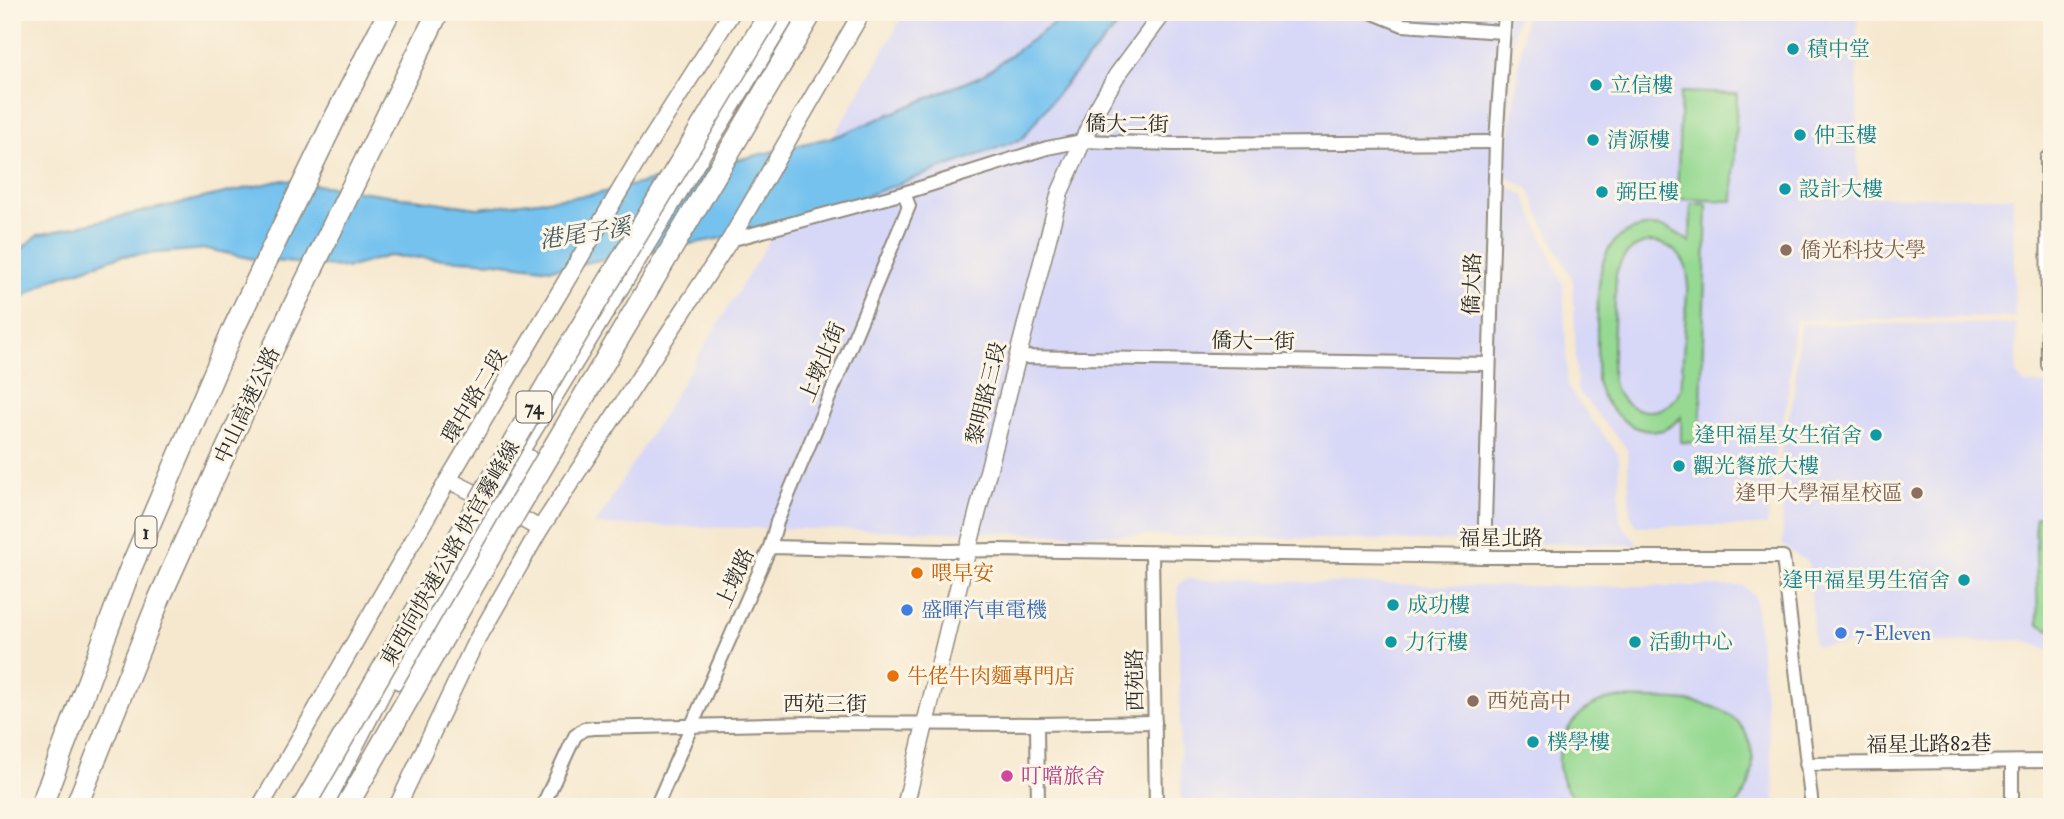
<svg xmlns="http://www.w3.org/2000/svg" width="2064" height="819" font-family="'IM FELL Double Pica','Noto Serif TC',serif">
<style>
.built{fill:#d7d7f8}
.green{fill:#95d992;stroke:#60825e;stroke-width:2;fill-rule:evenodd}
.water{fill:#74c2ef;stroke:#50768d;stroke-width:2}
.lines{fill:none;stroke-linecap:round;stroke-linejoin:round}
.street-casing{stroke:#908a7d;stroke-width:16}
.secondary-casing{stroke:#908a7d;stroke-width:19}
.highway-casing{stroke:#908a7d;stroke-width:24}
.street{stroke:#fff;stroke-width:12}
.secondary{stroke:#fff;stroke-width:16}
.highway{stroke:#fff;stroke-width:21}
.highway-bridge-casing{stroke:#908a7d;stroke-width:24;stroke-linecap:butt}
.highway-bridge{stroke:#fff;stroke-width:21}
.culture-dot{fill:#0f9aa8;stroke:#fcf5e5;stroke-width:2.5}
.education-dot{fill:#8d6e63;stroke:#fcf5e5;stroke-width:2.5}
.food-dot{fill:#e8710a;stroke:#fcf5e5;stroke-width:2.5}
.shop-dot{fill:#3f7fe0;stroke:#fcf5e5;stroke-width:2.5}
.hotel-dot{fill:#d1479c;stroke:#fcf5e5;stroke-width:2.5}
.labels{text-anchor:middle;stroke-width:6;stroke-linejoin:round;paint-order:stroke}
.shield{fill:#fcf5e5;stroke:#6a6863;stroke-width:2}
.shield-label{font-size:19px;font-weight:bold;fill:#2b2b2b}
.culture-label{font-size:21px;fill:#0d838f;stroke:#fcf5e5;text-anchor:start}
.street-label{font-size:21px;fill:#2b2b2b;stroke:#fcf5e5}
.education-label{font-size:21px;fill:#785e54;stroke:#fcf5e5;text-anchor:start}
.food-label{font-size:21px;fill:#c56008;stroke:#fcf5e5;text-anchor:start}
.shop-label{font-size:21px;fill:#366cbe;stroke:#fcf5e5;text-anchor:start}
.hotel-label{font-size:21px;fill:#b23c85;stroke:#fcf5e5;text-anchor:start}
.water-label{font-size:23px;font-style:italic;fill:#415866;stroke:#fcf5e5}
</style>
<rect width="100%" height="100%" fill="#fcf5e5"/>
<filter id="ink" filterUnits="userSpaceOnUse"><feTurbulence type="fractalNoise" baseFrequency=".0143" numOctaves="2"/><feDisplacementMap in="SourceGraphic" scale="14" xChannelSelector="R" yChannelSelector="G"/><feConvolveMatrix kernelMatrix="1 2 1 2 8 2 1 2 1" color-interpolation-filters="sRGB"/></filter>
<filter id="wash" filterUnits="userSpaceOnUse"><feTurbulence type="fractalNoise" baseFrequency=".00686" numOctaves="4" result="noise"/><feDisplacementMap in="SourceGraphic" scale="28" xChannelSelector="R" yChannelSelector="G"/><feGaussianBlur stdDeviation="1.57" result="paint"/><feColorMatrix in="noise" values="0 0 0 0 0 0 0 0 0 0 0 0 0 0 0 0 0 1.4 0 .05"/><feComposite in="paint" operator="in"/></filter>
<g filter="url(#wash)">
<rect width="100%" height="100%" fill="#f6e8cf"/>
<g class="built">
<polygon points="905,12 1519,12 1514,32 1505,169 1526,12 1857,12 1858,197 2013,197 2015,317 1795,320 1787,403 1777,439 1767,526 1636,526 1630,514 1627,449 1577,390 1573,280 1542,221 1529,189 1505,176 1504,185 1524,195 1563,284 1568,388 1619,455 1620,521 1638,545 595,525 865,84"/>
<polygon points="1800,324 2016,324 2017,374 2024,384 2052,384 2052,652 2024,640 1814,646 1809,563 1783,546 1781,440 1793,402"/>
<polygon points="1185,579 1463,586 1743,586 1755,596 1776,807 1181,807 1178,585"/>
</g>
<g class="green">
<polygon points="1681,92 1737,94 1733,201 1677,199"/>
<path d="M1691,204H1707L1700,443L1681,442V417C1676,422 1670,428 1663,430C1633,437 1602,408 1597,380C1598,350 1594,282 1605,257C1610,243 1622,233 1636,229C1658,222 1673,229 1690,242ZM1649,242C1670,242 1686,256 1688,277L1681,387C1667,425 1616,415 1612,376L1616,274C1621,256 1631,246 1649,242Z"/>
<polygon points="2052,516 2052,631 2038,624 2035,517"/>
<path d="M1616,698C1663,701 1743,690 1752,753C1755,774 1749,792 1734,807H1556V798H1573C1540,759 1569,704 1616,698Z"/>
</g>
<polygon class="water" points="1070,12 1130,12 1066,83 1022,139 778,228 551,269 495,262 388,256 347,268 253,259 207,249 121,256 53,279 12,303 12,257 38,235 283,180 478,208 596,194 840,135 983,75"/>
</g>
<g filter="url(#ink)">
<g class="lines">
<g class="street-casing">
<g id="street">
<polyline points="1371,12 1403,25 1502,32"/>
<polyline points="2047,158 2048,365 2052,365"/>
<polyline points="730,240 904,193 1047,148 1082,141 1173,144 1496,142"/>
<polyline points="1016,357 1489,364"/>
<polyline points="770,547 777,522 909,206 904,193"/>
<polyline points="1152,553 1156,807"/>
<polyline points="1484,557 1496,142 1505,12"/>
<polyline points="1037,724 1038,807"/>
<polyline points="2012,762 2012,807"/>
<polyline points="1806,764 2052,761"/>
<polyline points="542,807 575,736 584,729 594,728 812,723 1037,724 1155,722"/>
<polyline points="656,807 770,547 947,551 996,550 1484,557 1783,557 1812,807"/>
</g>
</g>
<g class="secondary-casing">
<g id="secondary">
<polyline points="511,467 789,12"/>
<polyline points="448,480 491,501 540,529"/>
<polyline points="399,681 425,632 529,458"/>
<polyline points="260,807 448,480 638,160 732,12"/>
<polyline points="324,807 398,662"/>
<polyline points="397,807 473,647 540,529 730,240 862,12"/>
<polyline points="905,807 956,596 1060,192 1097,109 1117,75 1164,12"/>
</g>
</g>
<g class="highway-casing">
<g id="highway">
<polyline points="41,807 129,572 232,332 334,120 389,12"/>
<polyline points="76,807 160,597 260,375 438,12"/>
</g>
</g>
<use href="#street" class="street"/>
<use href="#secondary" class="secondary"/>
<use href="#highway" class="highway"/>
<g class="highway-bridge-casing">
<g id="highway-bridge">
<polyline points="303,807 562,359 771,12"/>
<polyline points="346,807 513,516 812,12"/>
</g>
</g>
<use href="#highway-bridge" class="highway-bridge"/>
</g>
</g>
<g class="culture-dot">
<circle cx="1793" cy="49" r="7"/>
<circle cx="1596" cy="85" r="7"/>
<circle cx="1800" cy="135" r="7"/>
<circle cx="1593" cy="140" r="7"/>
<circle cx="1785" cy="189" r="7"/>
<circle cx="1602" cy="192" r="7"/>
<circle cx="1876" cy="435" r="7"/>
<circle cx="1679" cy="466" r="7"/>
<circle cx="1964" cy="580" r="7"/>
<circle cx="1393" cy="605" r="7"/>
<circle cx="1391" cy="642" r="7"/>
<circle cx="1635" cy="642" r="7"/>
<circle cx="1533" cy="742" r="7"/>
</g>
<g class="education-dot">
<circle cx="1786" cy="250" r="7"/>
<circle cx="1917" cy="493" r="7"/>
<circle cx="1473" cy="701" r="7"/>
</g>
<g class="food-dot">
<circle cx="917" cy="573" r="7"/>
<circle cx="893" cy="676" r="7"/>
</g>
<g class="shop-dot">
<circle cx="907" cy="610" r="7"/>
<circle cx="1841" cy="633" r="7"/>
</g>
<circle class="hotel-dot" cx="1007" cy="776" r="7"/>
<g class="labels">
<g class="shield">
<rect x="516.5" y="391.5" width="35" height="31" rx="5"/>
<rect x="135.5" y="516.5" width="21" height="31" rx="5"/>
</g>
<g class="shield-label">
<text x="534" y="414">74</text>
<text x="146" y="539">1</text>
</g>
<g class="culture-label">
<text x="1807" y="56">積中堂</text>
<text x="1610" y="92">立信樓</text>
<text x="1814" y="142">仲玉樓</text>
<text x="1607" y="147">清源樓</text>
<text x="1799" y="196">設計大樓</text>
<text x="1616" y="199">弼臣樓</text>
<text x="1862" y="442" text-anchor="end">逢甲福星女生宿舍</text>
<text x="1693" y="473">觀光餐旅大樓</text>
<text x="1950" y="587" text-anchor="end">逢甲福星男生宿舍</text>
<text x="1407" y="612">成功樓</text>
<text x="1405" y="649">力行樓</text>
<text x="1649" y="649">活動中心</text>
<text x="1547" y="749">樸學樓</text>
</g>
<g class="street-label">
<text transform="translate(1127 124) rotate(1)" y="7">僑大二街</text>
<text transform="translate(1472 284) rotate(-88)" y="7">僑大路</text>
<text transform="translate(1253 341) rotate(1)" y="7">僑大一街</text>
<text transform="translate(822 362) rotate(-67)" y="7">上墩北街</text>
<text transform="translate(986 393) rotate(-76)" y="7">黎明路三段</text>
<text transform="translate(474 396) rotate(-59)" y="7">環中路二段</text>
<text transform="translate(247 405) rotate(-65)" y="7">中山高速公路</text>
<text x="1501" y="545">福星北路</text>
<text transform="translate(450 553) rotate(-60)" y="7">東西向快速公路 快官霧峰線</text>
<text transform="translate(735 578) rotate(-66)" y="7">上墩路</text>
<text transform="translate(1135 680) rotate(-91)" y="7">西苑路</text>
<text x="825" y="711">西苑三街</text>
<text transform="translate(1929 744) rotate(-1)" y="7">福星北路82巷</text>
</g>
<g class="education-label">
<text x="1800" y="257">僑光科技大學</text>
<text x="1903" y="500" text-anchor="end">逢甲大學福星校區</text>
<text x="1487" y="708">西苑高中</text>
</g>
<g class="food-label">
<text x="931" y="580">喂早安</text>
<text x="907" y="683">牛佬牛肉麵專門店</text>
</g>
<g class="shop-label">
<text x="921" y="617">盛暉汽車電機</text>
<text x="1855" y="640">7-Eleven</text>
</g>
<g class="hotel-label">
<text x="1021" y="783">叮噹旅舍</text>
</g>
<g class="water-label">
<text transform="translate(585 233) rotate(-9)" y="8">港尾子溪</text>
</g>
</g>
<rect width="2064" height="819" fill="none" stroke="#fcf5e5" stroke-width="42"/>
</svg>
